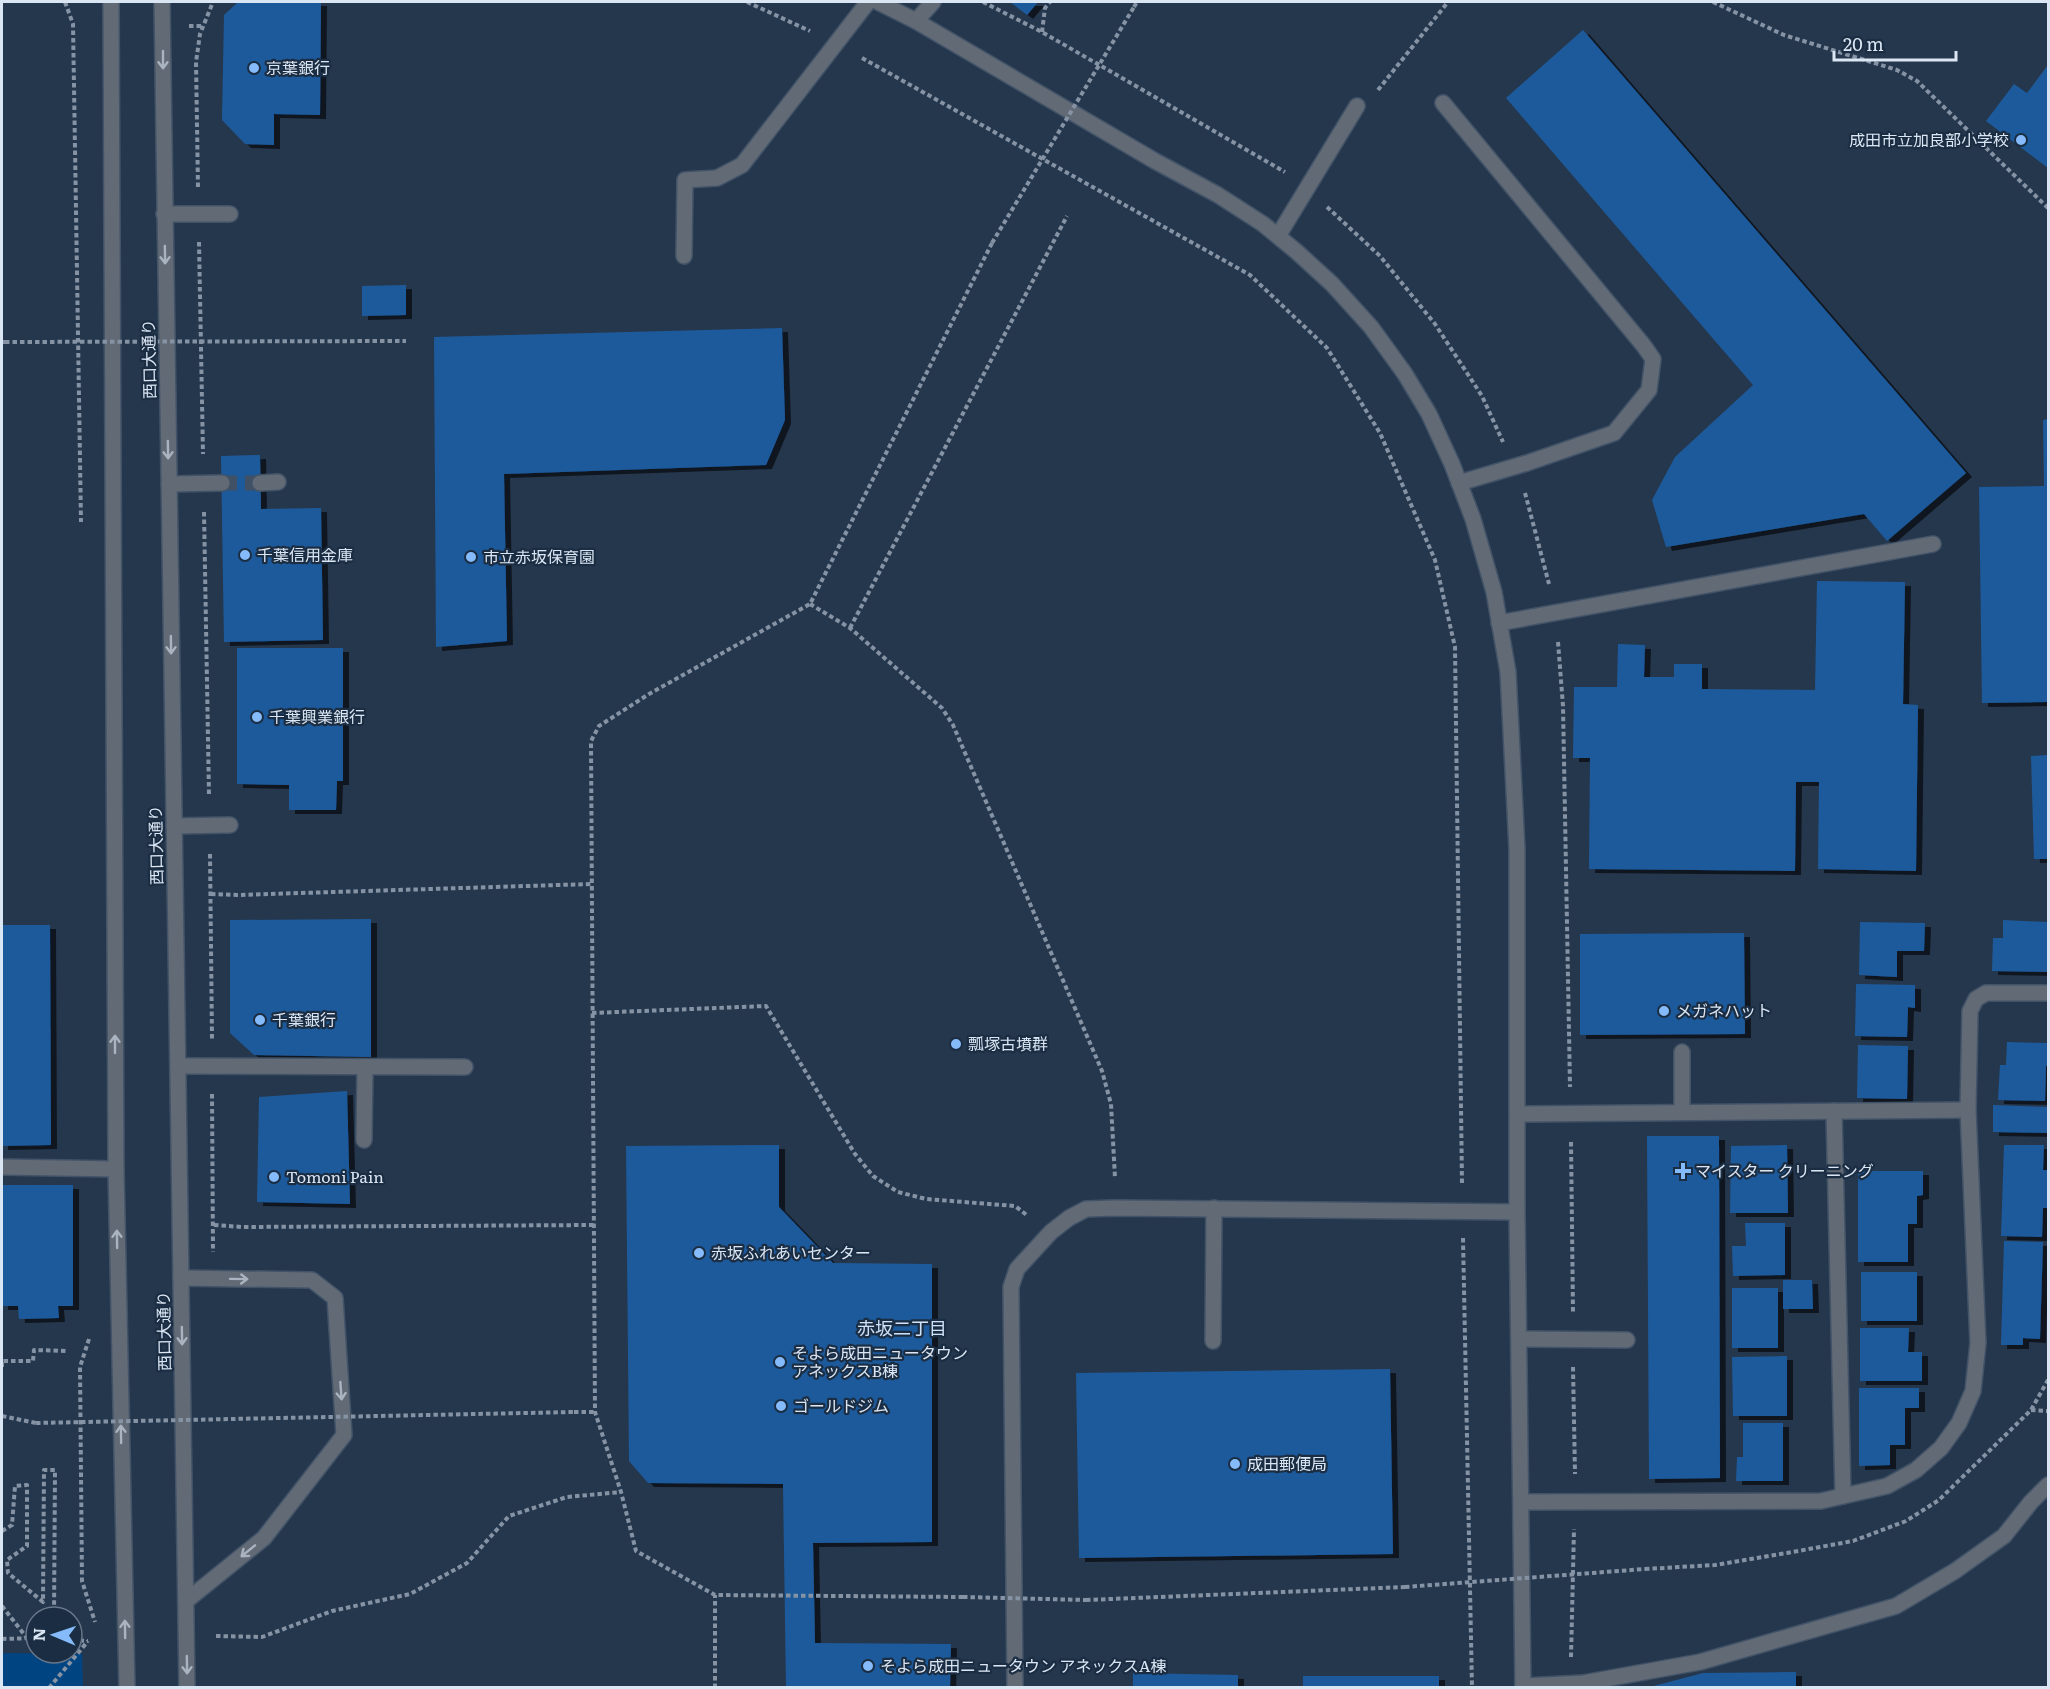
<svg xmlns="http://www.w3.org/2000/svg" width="2050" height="1689" font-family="Literata,'Noto Sans JP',serif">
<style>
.green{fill:#004481}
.building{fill:#1e5a9b;filter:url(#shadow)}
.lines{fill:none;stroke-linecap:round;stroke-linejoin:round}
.minor-tunnel{stroke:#405166;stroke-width:15;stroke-dasharray:15 8;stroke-linecap:butt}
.minor-casing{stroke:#425368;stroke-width:18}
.path{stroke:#8593a5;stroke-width:4;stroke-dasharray:4.5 3;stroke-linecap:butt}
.minor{stroke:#616a75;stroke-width:15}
.path-bridge{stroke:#8593a5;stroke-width:4;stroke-dasharray:4.5 3;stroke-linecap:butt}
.oneway{stroke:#aab4c1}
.poi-dot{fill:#85bbfb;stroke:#1b2d42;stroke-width:2}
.labels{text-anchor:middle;stroke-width:4.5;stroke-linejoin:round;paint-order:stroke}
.poi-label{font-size:16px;fill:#dbe6f4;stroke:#1b2d42;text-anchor:start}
.street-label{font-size:16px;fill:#dbe6f4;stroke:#1b2d42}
.neighbourhood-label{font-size:18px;fill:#cde1f9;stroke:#1b2d42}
</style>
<defs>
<filter id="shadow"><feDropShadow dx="6" dy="4" stdDeviation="0" flood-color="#0009"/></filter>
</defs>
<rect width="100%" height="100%" fill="#25374d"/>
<polygon class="green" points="2,1653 82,1654 83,1687 2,1687"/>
<g class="building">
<polygon points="238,2 321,2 320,115 274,114 274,145 245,144 222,120 224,15"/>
<polygon points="1010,2 1038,2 1027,15"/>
<polygon points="1583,30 1966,473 1887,541 1864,514 1666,547 1652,500 1675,457 1753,385 1506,98"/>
<polygon points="2048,65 2048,168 1986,121 2014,84 2027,93"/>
<polygon points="406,285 406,315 362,316 362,286"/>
<polygon points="782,328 785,420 766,465 504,474 507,641 436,647 434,337"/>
<polygon points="2048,419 2048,702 1982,703 1979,487 2044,486 2043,420"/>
<polygon points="260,455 261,509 321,508 323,640 224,642 221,456"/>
<polygon points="1817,581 1905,582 1903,704 1918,705 1916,871 1818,869 1819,782 1796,782 1795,871 1589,869 1590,758 1573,758 1574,687 1617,687 1618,644 1645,645 1644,677 1674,677 1674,664 1702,664 1702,689 1815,690"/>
<polygon points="237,648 343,648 343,781 337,781 336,810 289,810 289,785 237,784"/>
<polygon points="2048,755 2048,859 2034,859 2031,756"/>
<polygon points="371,919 371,1057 254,1055 230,1033 230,920"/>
<polygon points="2003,920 2048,922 2048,972 1992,971 1993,938 2003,938"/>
<polygon points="1860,922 1925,923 1924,951 1897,951 1897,977 1859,975"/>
<polygon points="2,925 50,925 51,1145 2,1146"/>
<polygon points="1744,933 1745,1034 1580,1035 1580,934"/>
<polygon points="1856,984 1915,985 1915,1008 1908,1007 1907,1037 1855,1036"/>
<polygon points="2007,1042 2048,1043 2048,1066 2046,1066 2045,1101 1998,1100 2000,1065 2006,1065"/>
<polygon points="1858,1045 1908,1046 1907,1099 1857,1098"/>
<polygon points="347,1091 350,1204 257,1202 259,1097"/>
<polygon points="1993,1105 2048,1107 2048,1133 1993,1132"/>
<polygon points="1647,1136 1719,1136 1720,1478 1649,1479"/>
<polygon points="779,1145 779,1207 833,1263 932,1264 932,1542 813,1543 815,1643 951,1644 950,1688 786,1688 783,1484 648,1483 629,1461 626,1146"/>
<polygon points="1787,1145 1788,1213 1730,1213 1731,1146"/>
<polygon points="2004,1145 2044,1145 2043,1170 2048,1170 2048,1208 2043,1208 2042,1237 2001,1236"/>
<polygon points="1858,1171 1923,1171 1923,1195 1917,1196 1917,1224 1908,1224 1908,1262 1858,1262"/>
<polygon points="2,1185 73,1185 73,1306 58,1306 59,1318 19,1319 18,1306 2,1306"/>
<polygon points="1745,1223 1785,1223 1785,1275 1733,1276 1732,1246 1746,1246"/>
<polygon points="2004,1241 2043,1242 2040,1339 2023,1338 2023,1345 2001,1345"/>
<rect x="1861" y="1272" width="56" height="49"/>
<polygon points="1783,1280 1812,1280 1813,1309 1783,1309"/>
<rect x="1732" y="1288" width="46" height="60"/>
<polygon points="1860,1328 1909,1328 1908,1352 1922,1352 1922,1381 1860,1381"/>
<polygon points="1787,1356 1787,1416 1733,1416 1732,1357"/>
<polygon points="1390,1369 1393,1554 1079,1558 1076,1373"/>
<polygon points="1859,1388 1919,1388 1919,1408 1905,1408 1905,1445 1890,1445 1890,1465 1859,1466"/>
<polygon points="1743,1423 1783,1423 1783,1481 1736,1481 1737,1457 1743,1457"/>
<polygon points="1796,1672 1796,1688 1650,1687 1703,1673"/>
<polygon points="1133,1673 1238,1675 1238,1688 1133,1688"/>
<rect x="1303" y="1676" width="136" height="12"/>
</g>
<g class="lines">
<polyline class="minor-tunnel" points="222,483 260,483"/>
<g class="minor-casing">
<g id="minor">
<polyline points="111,2 116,1169 127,1688"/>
<polyline points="162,2 187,1688"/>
<polyline points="878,2 916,21 1155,161 1218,195 1263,224 1297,252 1332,284 1371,327 1405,374 1429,414 1452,464 1473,519 1494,592 1508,672 1517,849 1517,1212 1523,1688"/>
<polyline points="916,21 933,2"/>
<polyline points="1443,103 1644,346 1653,359 1649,390 1614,433 1527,463 1459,483"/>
<polyline points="164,214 230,214"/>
<polyline points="1278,236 1357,106"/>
<polyline points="684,256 685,180 717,178 742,165 868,2"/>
<polyline points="260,483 278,482"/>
<polyline points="169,484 222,483"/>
<polyline points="1499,623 1933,544"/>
<polyline points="174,826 230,825"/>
<polyline points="1682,1052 1682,1112"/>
<polyline points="178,1066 465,1067"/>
<polyline points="1834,1111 1843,1496"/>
<polyline points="1518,1114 1968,1110"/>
<polyline points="364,1140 365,1067"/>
<polyline points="2,1167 116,1169"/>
<polyline points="181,1278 312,1280 335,1298 344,1435 264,1538 186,1601"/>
<polyline points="1519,1339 1627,1340"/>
<polyline points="1213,1341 1214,1208"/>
<polyline points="1521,1502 1821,1501 1887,1486 1916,1470 1941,1448 1959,1423 1973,1391 1978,1343 1968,1110 1970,1011 1976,999 1986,993 2048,993"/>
<polyline points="1523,1686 1583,1683 1700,1662 1896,1606 1955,1571 2004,1536 2031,1502 2048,1485"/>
<polyline points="1015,1688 1011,1287 1017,1269 1051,1232 1069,1218 1086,1209 1114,1208 1517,1212"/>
</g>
</g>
<g class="path">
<polyline points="65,2 73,24 81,522"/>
<polyline points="747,2 810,31"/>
<polyline points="983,2 1042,32 1285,172"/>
<polyline points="1713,2 1784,35 1897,70 1917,81 2048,208"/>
<polyline points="1134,7 1137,2"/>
<polyline points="189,26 204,26"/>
<polyline points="1042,32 1045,8 1050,2"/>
<polyline points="862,58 1250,275 1327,348 1380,433 1435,560 1455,647 1462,1183"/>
<polyline points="1378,90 1448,2"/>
<polyline points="198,187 196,62 200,34 213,2"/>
<polyline points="1327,207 1380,256 1435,324 1482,396 1503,442"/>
<polyline points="199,242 203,454"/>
<polyline points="2,342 5,342"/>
<polyline points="1525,493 1549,584"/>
<polyline points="204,512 209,796"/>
<polyline points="810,604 850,628 942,708 953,725 1102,1071 1111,1104 1115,1178"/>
<polyline points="850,628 1067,216"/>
<polyline points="1558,642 1563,706 1570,1087"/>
<polyline points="210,854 212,1039"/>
<polyline points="211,894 237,895 591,884"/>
<polyline points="592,1013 766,1006 855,1154 873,1176 898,1192 926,1199 1015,1206 1028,1216"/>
<polyline points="212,1094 213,1252"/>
<polyline points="1571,1142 1573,1312"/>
<polyline points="214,1225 242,1227 594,1225"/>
<polyline points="1463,1238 1472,1688"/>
<polyline points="89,1339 80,1367 82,1581 95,1622"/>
<polyline points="2,1367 2,1361 33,1361 34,1350 68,1351"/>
<polyline points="1573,1367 1575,1474"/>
<polyline points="2031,1410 2048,1411"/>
<polyline points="574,1412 595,1412"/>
<polyline points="2,1416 36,1423"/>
<polyline points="2,1531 12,1525 15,1486 27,1485 27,1546 7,1560 8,1573 43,1602 44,1470 55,1470 54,1617"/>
<polyline points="1645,1569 1715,1565 1787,1553 1853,1541 1906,1521 1939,1500 2031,1410 2048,1380"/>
<polyline points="963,1597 715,1595 636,1551 621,1492 595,1412 591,741 599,726 649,694 810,604 992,243"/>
<polyline points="1086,1600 1405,1587"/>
<polyline points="2,1606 27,1638"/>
<polyline points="216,1636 262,1637 332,1611 410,1594 467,1563 509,1516 567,1497 621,1492"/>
<polyline points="2,1639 36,1638"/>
<polyline points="72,1640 88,1641"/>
<polyline points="1571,1657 1574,1529"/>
<polyline points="49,1688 88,1641"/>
<polyline points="715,1688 715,1595"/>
</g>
<use href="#minor" class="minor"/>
<g class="path-bridge">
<polyline points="992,243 1134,7"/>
<polyline points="5,342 406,341"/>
<polyline points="36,1423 574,1412"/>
<polyline points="1405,1587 1645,1569"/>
<polyline points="963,1597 1086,1600"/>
</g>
</g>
<defs><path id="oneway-shaft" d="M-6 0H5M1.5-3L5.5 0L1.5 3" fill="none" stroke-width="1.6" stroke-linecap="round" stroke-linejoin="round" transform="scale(1.5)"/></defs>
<g class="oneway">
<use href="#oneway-shaft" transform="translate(163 60) rotate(90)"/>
<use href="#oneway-shaft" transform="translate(165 255) rotate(89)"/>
<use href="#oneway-shaft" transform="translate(168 450) rotate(89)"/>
<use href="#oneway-shaft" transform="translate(171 645) rotate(89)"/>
<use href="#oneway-shaft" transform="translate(115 1044) rotate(-90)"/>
<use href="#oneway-shaft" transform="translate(117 1239) rotate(-91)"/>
<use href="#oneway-shaft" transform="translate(239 1279) rotate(1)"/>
<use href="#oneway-shaft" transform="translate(182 1336) rotate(89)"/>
<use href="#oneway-shaft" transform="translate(341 1391) rotate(86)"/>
<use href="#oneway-shaft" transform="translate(121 1434) rotate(-91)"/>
<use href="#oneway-shaft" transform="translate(248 1551) rotate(141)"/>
<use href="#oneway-shaft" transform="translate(125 1629) rotate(-91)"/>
<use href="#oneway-shaft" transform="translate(187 1665) rotate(89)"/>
</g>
<g class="poi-dot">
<circle cx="254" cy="68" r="6"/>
<circle cx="2021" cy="140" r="6"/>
<circle cx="245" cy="555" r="6"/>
<circle cx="471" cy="557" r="6"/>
<circle cx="257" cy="717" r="6"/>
<circle cx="1664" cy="1011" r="6"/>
<circle cx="260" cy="1020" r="6"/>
<circle cx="956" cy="1044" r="6"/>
<path d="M1680 1162h6v6h6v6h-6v6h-6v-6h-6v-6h6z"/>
<circle cx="274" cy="1177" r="6"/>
<circle cx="699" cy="1253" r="6"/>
<circle cx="780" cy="1362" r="6"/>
<circle cx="781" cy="1406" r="6"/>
<circle cx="1235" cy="1464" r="6"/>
<circle cx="868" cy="1666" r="6"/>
</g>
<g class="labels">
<g class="poi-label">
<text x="266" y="74">京葉銀行</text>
<text x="2009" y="146" text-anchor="end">成田市立加良部小学校</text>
<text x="257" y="561">千葉信用金庫</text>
<text x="483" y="563">市立赤坂保育園</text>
<text x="269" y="723">千葉興業銀行</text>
<text x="1676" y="1017">メガネハット</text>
<text x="272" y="1026">千葉銀行</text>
<text x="968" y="1050">瓢塚古墳群</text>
<text x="1695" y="1177">マイスター クリーニング</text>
<text x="286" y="1183">Tomoni Pain</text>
<text x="711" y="1259">赤坂ふれあいセンター</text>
<text x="792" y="1359">そよら成田ニュータウン<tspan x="792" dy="18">アネックスB棟</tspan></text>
<text x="793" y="1412">ゴールドジム</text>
<text x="1247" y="1470">成田郵便局</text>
<text x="880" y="1672">そよら成田ニュータウン アネックスA棟</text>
</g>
<g class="street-label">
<text transform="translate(149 359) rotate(-91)" y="6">西口大通り</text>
<text transform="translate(156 845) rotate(-91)" y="6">西口大通り</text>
<text transform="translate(164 1331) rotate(-91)" y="6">西口大通り</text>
</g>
<g class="neighbourhood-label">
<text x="902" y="1335">赤坂二丁目</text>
</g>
</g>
<rect width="2050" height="1689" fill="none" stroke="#dbe6f4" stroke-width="6"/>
<g transform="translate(54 1635) rotate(272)"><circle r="28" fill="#1b2d42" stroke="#687789" stroke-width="1.5"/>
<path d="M0-4.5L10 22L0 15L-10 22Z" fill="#85bbfb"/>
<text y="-9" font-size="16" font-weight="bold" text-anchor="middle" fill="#dbe6f4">N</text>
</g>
<path d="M1834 51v9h122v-9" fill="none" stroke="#dbe6f4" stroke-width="3"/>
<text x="1843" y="51" font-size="18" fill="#dbe6f4" stroke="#1b2d42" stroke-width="4.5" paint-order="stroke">20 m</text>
</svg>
